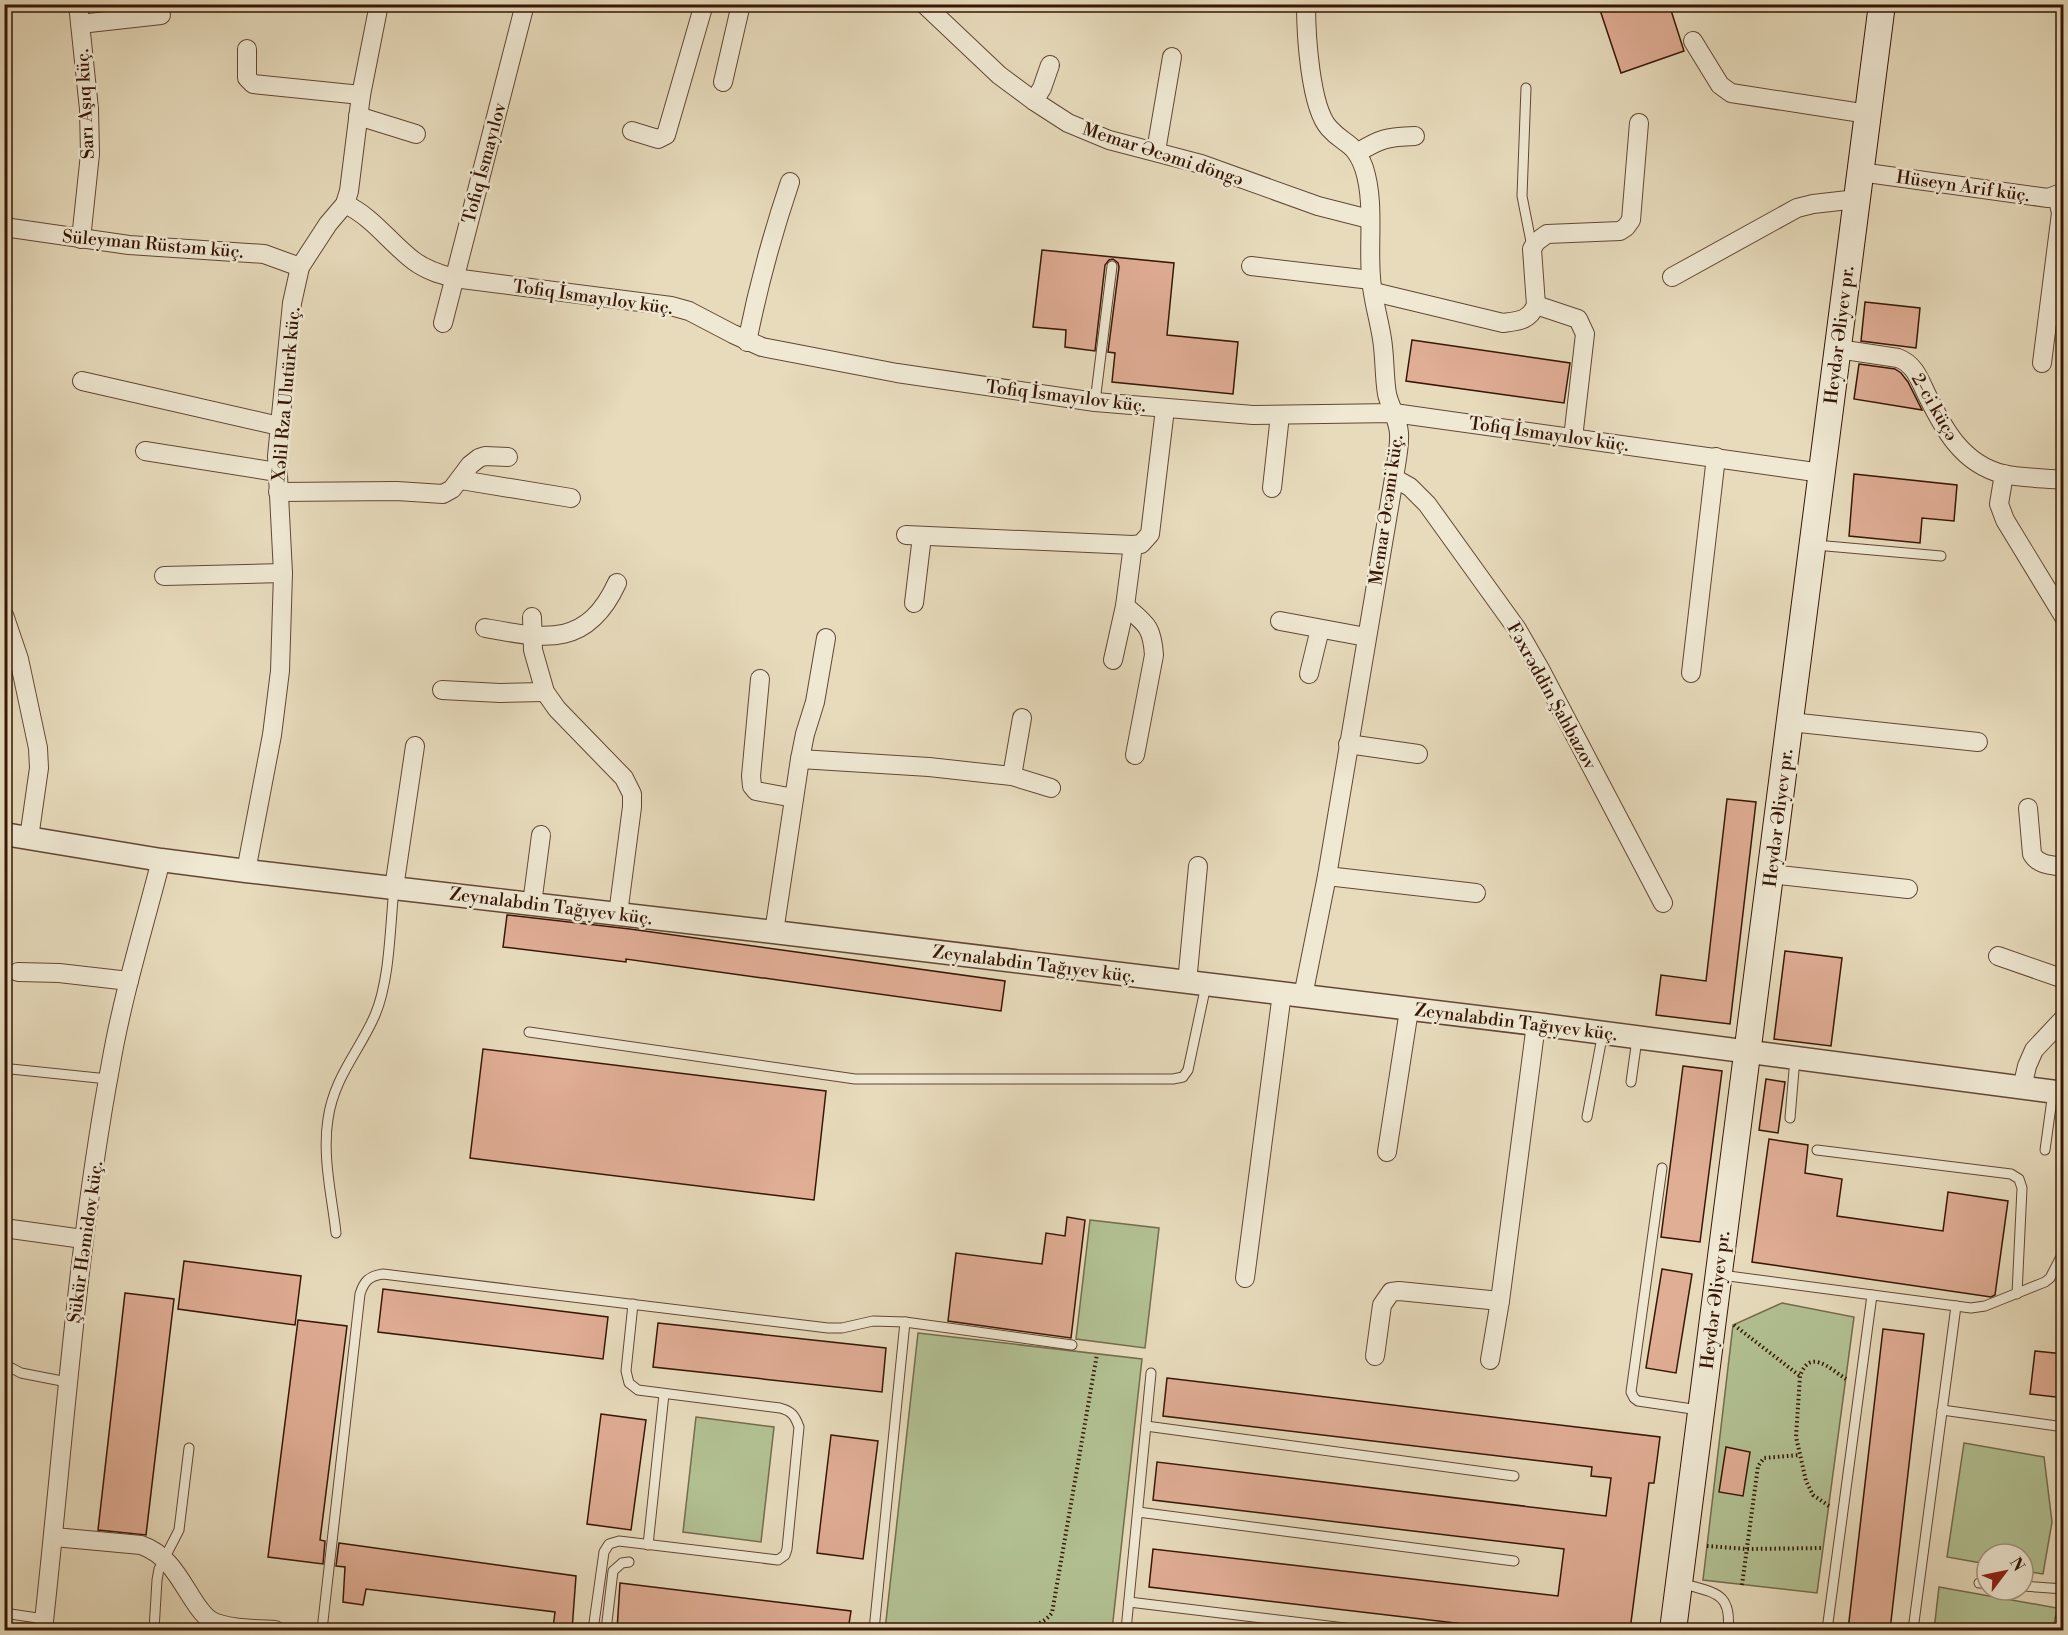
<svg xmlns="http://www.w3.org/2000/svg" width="2068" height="1635" font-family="'Libre Bodoni',serif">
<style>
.green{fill:#b2c193;stroke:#746c4c;stroke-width:1.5}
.building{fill:#e0ad95;stroke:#371605;stroke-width:1.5}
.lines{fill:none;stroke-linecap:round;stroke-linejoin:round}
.service-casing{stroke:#634733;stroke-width:11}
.minor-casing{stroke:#634733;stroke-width:20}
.tertiary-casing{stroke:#634733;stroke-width:25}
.secondary-casing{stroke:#371605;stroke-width:28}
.path{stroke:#371605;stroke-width:4;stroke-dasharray:1.5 3;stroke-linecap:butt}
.service{stroke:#efe8d3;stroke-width:9}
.minor{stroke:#efe8d3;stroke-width:18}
.tertiary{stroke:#efe8d3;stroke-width:22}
.secondary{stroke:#efe8d3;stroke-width:26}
.labels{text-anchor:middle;stroke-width:5;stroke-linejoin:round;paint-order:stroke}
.street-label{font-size:18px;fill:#371605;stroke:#efe8d3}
</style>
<rect width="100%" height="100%" fill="#e7dbbc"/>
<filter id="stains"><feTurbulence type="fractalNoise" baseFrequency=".00333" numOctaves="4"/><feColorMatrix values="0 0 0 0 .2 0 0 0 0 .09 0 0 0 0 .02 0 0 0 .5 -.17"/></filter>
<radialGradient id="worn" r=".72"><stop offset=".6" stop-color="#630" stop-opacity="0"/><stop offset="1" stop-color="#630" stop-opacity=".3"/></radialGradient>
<g class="green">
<polygon points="1090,1220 1159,1228 1145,1348 1076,1339"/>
<polygon points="1782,1303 1854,1317 1817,1593 1703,1580 1733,1325"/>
<polygon points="918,1333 1142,1359 1112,1630 885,1630"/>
<polygon points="696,1417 774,1427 761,1542 683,1532"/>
<polygon points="1964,1443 2044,1457 2052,1522 2043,1574 2023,1571 2023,1554 1987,1554 1987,1564 1947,1557"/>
<polygon points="1939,1587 2057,1608 2053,1630 1934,1630"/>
</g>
<g class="building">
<polygon points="1598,4 1669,4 1684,51 1621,73"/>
<polygon points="1042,250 1174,263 1167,335 1238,342 1233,394 1112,382 1115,353 1108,352 1119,267 1118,263 1113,259 1109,260 1105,265 1095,351 1065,347 1066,330 1033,327"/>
<polygon points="1865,302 1920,308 1916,348 1861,341"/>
<polygon points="1412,340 1570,363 1564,403 1406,381"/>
<polygon points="1859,364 1895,369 1901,373 1908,382 1922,410 1854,399"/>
<polygon points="1854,474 1957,485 1954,521 1922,518 1920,543 1849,536"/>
<polygon points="1727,799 1756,802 1730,1024 1656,1015 1661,975 1706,981"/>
<polygon points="507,915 630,929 1005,981 1001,1011 626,959 626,962 503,947"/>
<polygon points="1785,951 1842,958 1831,1046 1774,1039"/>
<polygon points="483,1049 826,1091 814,1200 470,1158"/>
<polygon points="1683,1066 1722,1071 1700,1242 1661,1237"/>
<polygon points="1766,1079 1785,1082 1778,1133 1759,1130"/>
<polygon points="1769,1139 1808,1145 1805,1173 1842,1179 1837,1216 1943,1231 1948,1192 2008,1201 1995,1295 1991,1297 1752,1262"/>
<polygon points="1067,1217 1085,1220 1071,1338 948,1321 956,1253 1042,1264 1046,1233 1065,1236"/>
<polygon points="184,1261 301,1276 295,1325 178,1309"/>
<polygon points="1662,1269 1692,1274 1676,1373 1646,1368"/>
<polygon points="383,1289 608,1317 603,1359 378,1332"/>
<polygon points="125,1293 174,1299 146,1535 98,1530"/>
<polygon points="298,1320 347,1326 320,1540 325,1541 323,1564 268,1557"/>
<polygon points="658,1323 886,1348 882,1392 653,1367"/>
<polygon points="1883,1329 1924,1334 1890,1630 1848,1630"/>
<polygon points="2035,1351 2064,1354 2064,1398 2030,1394"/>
<polygon points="1167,1378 1660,1437 1654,1483 1649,1483 1630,1630 1515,1630 1149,1587 1153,1549 1558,1596 1564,1549 1153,1500 1157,1462 1606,1516 1611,1478 1591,1476 1592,1467 1163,1416"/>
<polygon points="601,1414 646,1420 631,1530 587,1524"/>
<polygon points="831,1435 878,1441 863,1559 817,1553"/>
<polygon points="1726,1447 1750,1452 1743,1496 1719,1492"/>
<polygon points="339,1543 576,1576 572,1630 553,1628 555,1612 366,1589 363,1605 343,1602 345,1567 336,1566"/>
<polygon points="620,1583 851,1611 848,1630 662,1630 640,1628 640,1630 617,1630"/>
</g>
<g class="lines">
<g class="service-casing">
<g id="service">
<polyline points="1526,88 1522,196 1532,247"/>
<polyline points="1095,402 1112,266"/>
<polyline points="1815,545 1941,556"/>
<polyline points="529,1032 855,1079 1173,1079 1183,1077 1188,1070 1206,985"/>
<polyline points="4,1072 11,1069 108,1079"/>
<polyline points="1631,1082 1637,1039"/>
<polyline points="1587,1117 1603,1032"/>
<polyline points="1790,1118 1795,1058"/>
<polyline points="1817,1150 2011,1174 2019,1179 2022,1188 2017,1294"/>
<polyline points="2045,1150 2053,1092"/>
<polyline points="1662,1168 1631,1392 1634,1398 1638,1401 1699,1410"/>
<path d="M336,1233C332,1197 322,1156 328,1119C334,1077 359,1052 375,1015C390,980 390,926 394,888"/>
<polyline points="1721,1275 1971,1308 1985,1306 2045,1282 2050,1278 2064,1251"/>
<polyline points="4,1364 21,1373 67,1382"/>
<polyline points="1942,1410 2064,1427"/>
<polyline points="1146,1426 1514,1476"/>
<polyline points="1138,1512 1514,1561"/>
<polyline points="648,1545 664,1394"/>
<path d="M1681,1583C1713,1593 1732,1591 1728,1630"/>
<polyline points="1979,1583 1987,1583"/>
<polyline points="2023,1586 2064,1589"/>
<polyline points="1129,1602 1362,1630"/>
<polyline points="4,1613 44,1619"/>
<polyline points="154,1630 157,1580 159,1569 179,1530 189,1448"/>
<path d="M322,1630L360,1294C364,1281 369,1276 383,1274L828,1328H842L873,1321L905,1322L1072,1345"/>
<path d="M593,1630L604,1552L609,1544L619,1541L778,1560L785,1555L787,1549L799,1427C795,1416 792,1411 780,1408L638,1390L629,1383L626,1371L633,1304"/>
<polyline points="606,1630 613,1571 622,1563 629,1562"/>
<polyline points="874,1630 905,1322"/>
<polyline points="1126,1630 1151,1373"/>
<polyline points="1827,1630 1872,1295"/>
<polyline points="1913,1630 1956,1306"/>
</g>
</g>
<g class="minor-casing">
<g id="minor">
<polyline points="78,4 89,109 90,154 81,239"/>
<polyline points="924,4 999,75 1034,101 1068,123 1109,140 1201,164 1318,206 1369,219"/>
<polyline points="80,24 161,15"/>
<polyline points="1693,41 1720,85 1731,93 1868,114"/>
<polyline points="247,49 247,78 253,84 361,95"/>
<polyline points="723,82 741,4"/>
<polyline points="1034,101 1042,88 1050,65"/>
<polyline points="358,116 416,134"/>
<polyline points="632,131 658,139 666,135 704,4"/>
<polyline points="1156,151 1172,57"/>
<path d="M1357,153C1381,138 1388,137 1415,136"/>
<polyline points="1860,172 2048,198 2064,192"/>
<path d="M345,204C373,217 390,243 414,261C426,270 439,274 454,278L671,306L689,311L733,334L762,347L897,373L1095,402L1253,415L1394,413L1822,473"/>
<polyline points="4,227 129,245 264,254 300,267"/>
<polyline points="1251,266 1371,280"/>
<polyline points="1672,277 1797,208 1813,204 1857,199"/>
<path d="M1374,292L1503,323C1518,321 1529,321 1536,305L1532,249L1536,242L1547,234L1620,231L1626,227L1631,220L1639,123"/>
<polyline points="1536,305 1578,319 1585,334 1573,438"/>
<polyline points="443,323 525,4"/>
<path d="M747,342C758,287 772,235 790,182"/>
<path d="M1838,349L1898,358C1914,364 1919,378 1926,393C1943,428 1962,464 2003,474C2022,478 2044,478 2064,480"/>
<polyline points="2042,363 2061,213 2057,196"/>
<polyline points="82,381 279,426"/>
<polyline points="145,451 277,472"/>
<polyline points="2004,474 1999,504 2005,520 2064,617"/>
<polyline points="1394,478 1410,487 1427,504 1517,629 1540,669 1663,903"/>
<polyline points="461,480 571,498"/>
<polyline points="1272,488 1280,415"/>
<polyline points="278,492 397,491 443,494 452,489 470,465 479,458 485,456 508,457"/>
<polyline points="906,535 1133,545"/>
<polyline points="164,576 283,573"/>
<polyline points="914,603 922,536"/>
<path d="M1125,606C1146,624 1152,626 1154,655L1135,755"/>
<polyline points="4,615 19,659 38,748 39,768 29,838"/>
<polyline points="532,617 533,650 545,692 557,709 624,778 632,794 632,807 618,914"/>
<polyline points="1280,621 1366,637"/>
<path d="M485,628C546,639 587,648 617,583"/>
<polyline points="1113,660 1125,606 1133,545 1141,544 1150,534 1165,409"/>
<polyline points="1691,673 1716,457"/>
<polyline points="1309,674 1320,629"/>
<polyline points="760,679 751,776 752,786 756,791 794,798"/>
<polyline points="442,690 500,693 545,692"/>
<polyline points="1790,722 1978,742"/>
<polyline points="1348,744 1418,754"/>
<polyline points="800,759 929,767 993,774 1012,776 1051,788"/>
<polyline points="1012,776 1022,718"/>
<path d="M2028,808L2032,854C2038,865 2051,865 2064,867"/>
<polyline points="246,871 272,735 280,671 283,573 277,456 292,303 300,267 328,224 345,204 349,191 361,95 379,4"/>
<polyline points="1770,874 1908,889"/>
<polyline points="1327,876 1476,893"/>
<polyline points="394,888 415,746"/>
<polyline points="532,904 541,835"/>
<polyline points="774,932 800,759 805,734 815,702 826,638"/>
<polyline points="1998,956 2064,979"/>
<polyline points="18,972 59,973 129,981"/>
<polyline points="1187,983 1198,866"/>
<path d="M1303,996L1327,876L1394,478C1396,463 1400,447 1399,433C1398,419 1390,407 1387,394C1384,376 1385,357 1382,339C1379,319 1372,297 1371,277C1368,242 1375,202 1364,168C1354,141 1345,146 1329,128C1310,107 1306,34 1306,4"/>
<polyline points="2022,1088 2027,1066 2034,1050 2064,1018"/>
<polyline points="1387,1152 1409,1010"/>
<polyline points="4,1228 83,1239"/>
<polyline points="1245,1278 1282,993"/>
<polyline points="1375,1356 1382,1305 1391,1292 1399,1291 1500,1301"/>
<polyline points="1490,1360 1500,1301 1536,1024"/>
<path d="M54,1537L141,1545C167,1554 178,1576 192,1598C197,1606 202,1614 210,1620C225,1629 257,1629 275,1630"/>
<path d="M43,1630C64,1441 76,1251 111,1063C123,994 144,927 161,860"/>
</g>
</g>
<g class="tertiary-casing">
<polyline id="tertiary" points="4,834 161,860 246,871 774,932 1536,1024 2064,1093"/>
</g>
<g class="secondary-casing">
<polyline id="secondary" points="1673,1630 1882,4"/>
</g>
<g class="path">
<polyline points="1734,1325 1800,1376"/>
<path d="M1829,1506L1813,1495L1806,1481L1796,1437L1800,1376C1810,1348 1829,1368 1846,1379"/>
<polyline points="1707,1546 1747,1549 1823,1548"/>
<polyline points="1742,1585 1758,1466 1764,1458 1800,1455"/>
<path d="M1000,1630C1020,1628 1039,1629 1052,1613L1097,1354"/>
</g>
<use href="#service" class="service"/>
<use href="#minor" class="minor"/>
<use href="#tertiary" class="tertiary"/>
<use href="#secondary" class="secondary"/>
</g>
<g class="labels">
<g class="street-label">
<text transform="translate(85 104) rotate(-93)" y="6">Sarı Aşıq küç.</text>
<text transform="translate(1163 154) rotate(18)" y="6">Memar Əcəmi döngə</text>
<text transform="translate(484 163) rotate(-75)" y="6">Tofiq İsmayılov</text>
<text transform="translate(1963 186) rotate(8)" y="6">Hüseyn Arif küç.</text>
<text transform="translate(153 244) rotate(5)" y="6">Süleyman Rüstəm küç.</text>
<text transform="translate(593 297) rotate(8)" y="6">Tofiq İsmayılov küç.</text>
<text transform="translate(1839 335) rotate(-83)" y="6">Heydər Əliyev pr.</text>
<text transform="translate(286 394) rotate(-85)" y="6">Xəlil Rza Ulutürk küç.</text>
<text transform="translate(1066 396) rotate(7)" y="6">Tofiq İsmayılov küç.</text>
<text transform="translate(1935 407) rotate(60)" y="6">2-ci küçə</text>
<text transform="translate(1549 434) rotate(8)" y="6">Tofiq İsmayılov küç.</text>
<text transform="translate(1386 510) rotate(-82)" y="6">Memar Əcəmi küç.</text>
<text transform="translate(1552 696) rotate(61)" y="6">Fəxrəddin Şahbazov</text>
<text transform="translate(1778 818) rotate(-83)" y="6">Heydər Əliyev pr.</text>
<text transform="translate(551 906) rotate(7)" y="6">Zeynalabdin Tağıyev küç.</text>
<text transform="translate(1034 964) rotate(7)" y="6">Zeynalabdin Tağıyev küç.</text>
<text transform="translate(1516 1022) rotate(7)" y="6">Zeynalabdin Tağıyev küç.</text>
<text transform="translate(85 1242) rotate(-82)" y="6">Şükür Həmidov küç.</text>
<text transform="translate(1715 1300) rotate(-83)" y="6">Heydər Əliyev pr.</text>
</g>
</g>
<rect width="2068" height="1635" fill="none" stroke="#e7dbbc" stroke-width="24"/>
<rect x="6" y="6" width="2056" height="1623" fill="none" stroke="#371605" stroke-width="3"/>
<rect x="12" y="12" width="2044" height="1611" fill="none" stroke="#371605" stroke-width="1.5"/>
<g transform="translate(2005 1572) rotate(58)"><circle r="28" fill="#efe8d3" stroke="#a59481" stroke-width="1.5"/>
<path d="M0-4.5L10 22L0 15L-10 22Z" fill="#8f2418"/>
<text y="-9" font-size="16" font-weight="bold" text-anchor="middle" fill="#371605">N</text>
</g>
<rect width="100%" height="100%" filter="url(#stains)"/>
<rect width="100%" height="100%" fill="url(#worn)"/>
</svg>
